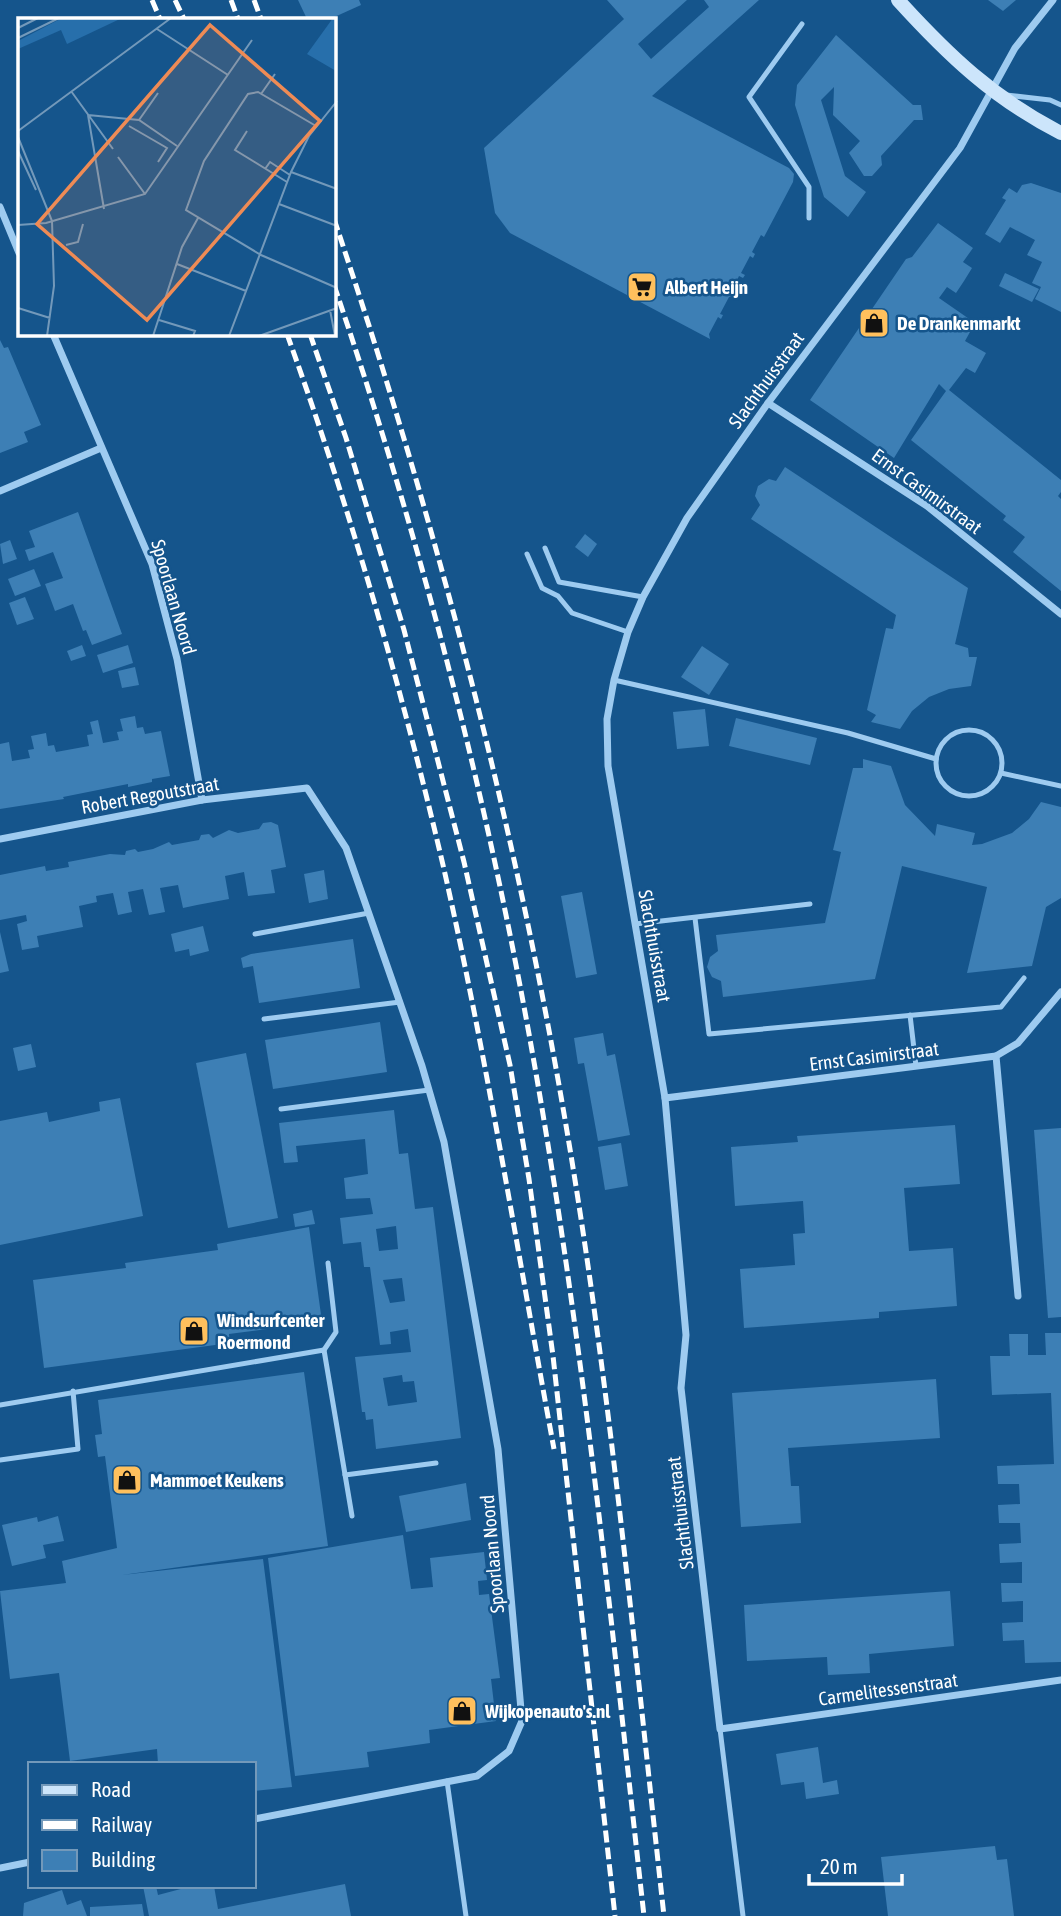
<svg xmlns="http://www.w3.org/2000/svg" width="1061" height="1916" font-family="'Asap Condensed',sans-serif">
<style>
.building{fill:#3d7fb5;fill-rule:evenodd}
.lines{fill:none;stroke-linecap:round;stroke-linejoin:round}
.lane{stroke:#9ecbf0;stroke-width:5}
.street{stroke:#9ecbf0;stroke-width:7}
.secondary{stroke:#cce5fb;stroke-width:14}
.rail{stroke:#fff;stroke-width:5;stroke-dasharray:12 5;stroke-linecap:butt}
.labels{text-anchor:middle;stroke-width:5;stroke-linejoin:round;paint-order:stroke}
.poi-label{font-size:19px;font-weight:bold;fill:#fff;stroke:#15558c;text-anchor:start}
.street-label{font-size:19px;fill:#fff;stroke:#15558c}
.inset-road{fill:none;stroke:#7399ba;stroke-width:2}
.view{fill:#ef8b55;fill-opacity:0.15;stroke:#ef8b55;stroke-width:3.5}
.inset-edge{fill:none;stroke:#fff;stroke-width:3.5}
</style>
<rect width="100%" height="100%" fill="#15558c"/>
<g class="building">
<polygon points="298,0 359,0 361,5 330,19 307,19"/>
<polygon points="607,0 687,0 638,44 651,59 709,7 704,0 759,0 652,96 789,168 794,174 793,182 764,237 761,235 752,252 755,254 753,258 750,256 741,273 745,275 743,278 739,276 731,293 734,295 729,297 720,314 723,315 721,319 718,317 709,334 710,339 510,233 495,213 484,148 624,19"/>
<polygon points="988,0 1016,0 1003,11"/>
<polygon points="836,35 913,105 921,105 923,120 914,120 881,156 882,165 872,176 864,176 849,153 860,141 833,115 834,87 821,100 845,176 866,192 848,217 824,197 795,105 797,85"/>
<polygon points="1031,183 1061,193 1061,312 1035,299 1041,287 1032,283 1042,262 1027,255 1035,240 1010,227 1000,243 985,234 1006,200 1002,198 1009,188 1017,193 1022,185"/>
<polygon points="938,223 973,248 963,262 972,268 964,281 956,293 947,287 939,298 975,323 965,341 986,353 975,373 966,368 949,390 1061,480 1061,492 1058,496 1061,499 1061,591 1013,552 1025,537 1003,520 1006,516 911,440 946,391 939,384 894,458 810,400 906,259 912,257"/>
<polygon points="1005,273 1039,289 1032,302 999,286"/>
<polygon points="0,340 4,348 8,347 41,425 24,432 28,442 0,453"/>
<polygon points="785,467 968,588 955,644 968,648 969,657 977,657 971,686 949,689 929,697 912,711 900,729 871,722 876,715 867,710 886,628 893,629 896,615 751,519 760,505 755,496 758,486 769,479 776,481"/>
<polygon points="78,512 122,634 92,645 86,630 83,631 73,604 55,611 45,584 63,578 53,552 29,561 25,550 35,547 29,531"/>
<polygon points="585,534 597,544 588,557 575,547"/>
<polygon points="10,540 17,559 3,564 0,544"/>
<polygon points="34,569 41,586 15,596 8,579"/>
<polygon points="25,597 34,619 17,625 9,603"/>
<polygon points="82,645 86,656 71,661 67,651"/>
<polygon points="128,645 133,663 103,673 97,655"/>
<polygon points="702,646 729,664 709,695 681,677"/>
<polygon points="135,667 139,685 122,688 118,671"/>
<polygon points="705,709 709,746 677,749 673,712"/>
<polygon points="135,716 137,728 143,727 145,734 161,731 170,776 152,779 152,782 128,787 128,784 63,797 64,799 0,809 0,744 9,742 12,761 30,758 28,750 34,749 31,736 46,733 48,746 54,745 56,752 89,746 87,735 93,734 90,722 98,720 103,743 119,740 117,732 123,731 120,719"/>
<polygon points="736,718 817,738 810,765 729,746"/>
<polygon points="863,759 891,766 905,805 935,836 937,824 975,833 972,845 982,844 1012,833 1029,819 1041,802 1061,807 1061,898 1046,907 1032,966 967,973 987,887 902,866 875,979 723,997 721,981 712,977 707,967 710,957 718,951 716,935 825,923 841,852 833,850 853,768 863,768"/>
<polygon points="271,822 278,825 286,867 271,870 275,893 248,896 244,872 225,876 229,899 197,905 183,908 178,885 160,888 165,912 149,915 143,889 128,892 132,912 118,915 113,893 96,896 97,902 79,906 83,927 37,936 39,947 22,950 17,924 27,921 26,915 0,920 0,875 45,866 46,871 69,867 68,862 110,854 125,855 126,851 135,849 138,852 153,849 169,842 172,845 199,840 201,835 209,834 213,838 229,830 238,833 259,829 263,823"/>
<polygon points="324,870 328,899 309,903 304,874"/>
<polygon points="582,892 597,974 576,978 561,896"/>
<polygon points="203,926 209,951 190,956 189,949 175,952 171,934"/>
<polygon points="0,932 9,971 0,973"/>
<polygon points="353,939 360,988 259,1003 253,966 243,968 241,958 251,954"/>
<polygon points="380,1022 387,1072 273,1089 265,1040"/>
<polygon points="603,1033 607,1056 615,1054 630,1135 598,1141 584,1063 578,1064 574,1038"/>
<polygon points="31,1044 36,1067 18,1071 13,1048"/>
<polygon points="246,1053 278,1218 228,1228 196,1063"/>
<polygon points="120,1098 143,1216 0,1245 0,1121 47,1112 49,1122 100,1111 99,1102"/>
<path d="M394,1110L399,1154L408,1153L415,1209L433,1207L461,1438L376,1449L373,1419L366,1420L365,1412H362L355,1357L411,1352L408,1329L390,1332L391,1344L380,1345L370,1267H364L361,1242L343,1244L340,1218L373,1214L370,1198L346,1199L344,1178L368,1174L365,1139L296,1146L298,1162L284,1163L279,1123ZM396,1226L398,1249L379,1251L376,1229ZM402,1278L405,1301L390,1303L383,1280ZM402,1375L403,1382L414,1381L417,1402L388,1406L383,1378Z"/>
<polygon points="955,1125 960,1184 904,1188 909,1251 953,1248 957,1306 879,1312 879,1318 744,1328 740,1269 795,1265 793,1234 805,1233 803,1201 735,1206 731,1147 798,1142 797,1136"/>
<polygon points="1061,1128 1061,1317 1048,1318 1034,1130"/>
<polygon points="621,1143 628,1186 605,1190 598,1147"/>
<polygon points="312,1210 315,1224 295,1227 293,1214"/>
<polygon points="309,1227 322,1322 229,1334 230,1343 44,1368 33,1280 126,1268 125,1263 218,1250 217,1244"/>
<polygon points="1045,1333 1061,1333 1061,1662 1025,1663 1024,1640 1003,1641 1002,1623 1023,1622 1023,1601 1002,1602 1001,1583 1022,1583 1022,1562 1000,1563 999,1544 1021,1543 1020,1523 999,1523 998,1505 1020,1504 1019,1484 998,1484 997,1466 1054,1464 1051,1393 992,1395 990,1356 1010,1356 1009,1334 1028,1334 1028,1355 1046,1355"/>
<polygon points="304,1372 328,1546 122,1575 263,1559 292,1787 254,1791 254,1764 158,1764 157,1749 70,1761 59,1673 10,1679 0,1591 66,1583 62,1561 117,1548 105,1456 98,1457 95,1435 102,1434 98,1400"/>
<polygon points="936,1379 940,1438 788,1448 791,1486 799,1486 801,1523 741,1527 732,1393"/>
<polygon points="466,1483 471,1520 406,1532 399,1496"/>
<polygon points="58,1516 64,1541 43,1545 46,1558 12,1566 2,1525 37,1517 38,1522"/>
<polygon points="403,1535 411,1589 433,1587 430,1558 484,1552 487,1580 478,1581 479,1595 489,1594 500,1678 491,1679 496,1721 429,1730 430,1743 367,1752 369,1767 295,1776 268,1558"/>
<polygon points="950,1591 954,1646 869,1654 870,1673 828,1675 827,1657 747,1661 744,1605"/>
<polygon points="818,1747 823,1783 837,1780 839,1794 806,1799 804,1782 781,1785 776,1754"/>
<polygon points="995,1846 997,1860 1007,1859 1014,1916 888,1916 881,1857"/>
<polygon points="345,1884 351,1916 149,1916 143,1886 156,1886 158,1895 192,1886 214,1886 218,1909"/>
<polygon points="62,1890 67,1905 81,1900 87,1916 23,1916 24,1903"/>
<polygon points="142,1904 144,1916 90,1916 90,1907"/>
</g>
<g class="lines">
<g class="lane">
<polyline points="802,24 749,97 809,187 809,218"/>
<polyline points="1006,95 1050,100 1061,105"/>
<polyline points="545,548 559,582 643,597"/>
<polyline points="527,554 542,588 558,596 572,613 628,632"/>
<polyline points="614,680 848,733 936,759"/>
<circle cx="969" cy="763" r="33"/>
<polyline points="1001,773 1061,786"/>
<polyline points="695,918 709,1034 1001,1007 1024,978"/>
<polyline points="635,924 810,904"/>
<polyline points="255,934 369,913"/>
<polyline points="910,1015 916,1066"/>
<polyline points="264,1019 400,1002"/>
<polyline points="281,1109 429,1090"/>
<polyline points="324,1350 336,1332 328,1263"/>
<polyline points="0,1405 324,1350 352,1516"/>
<polyline points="0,1460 78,1449 73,1391"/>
<polyline points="345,1475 436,1463"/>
<polyline points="720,1729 743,1916"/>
<polyline points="447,1781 466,1916"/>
</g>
<g class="street">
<polyline points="1053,0 1015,48 960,148 768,403 687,518 643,597 628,632 614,680 607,719 608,766 665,1098 686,1335 681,1388 720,1729 1061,1680"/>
<polyline points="0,207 19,253"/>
<polyline points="53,334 152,564 177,659 202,800"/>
<polyline points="768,403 927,506 1061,614"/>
<polyline points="0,491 101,448"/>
<polyline points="0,839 202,800 307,788 346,848 422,1066 444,1142 498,1449 522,1721 509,1751 477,1776 254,1819"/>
<polyline points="996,1056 1018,1296"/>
<polyline points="665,1098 996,1056 1018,1043 1061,992"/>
<polyline points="0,1868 30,1862"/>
</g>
<path class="secondary" d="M898,0C948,55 994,99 1061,133"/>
<g class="rail">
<polyline points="152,0 160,19"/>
<polyline points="175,0 184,19"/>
<polyline points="231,0 238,19"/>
<polyline points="254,0 261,19"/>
<path d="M334,219C426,492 501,769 553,1052C606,1338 632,1628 664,1916"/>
<path d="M334,285C420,537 488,799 534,1062C584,1345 612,1631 644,1916"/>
<path d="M287,334C350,508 401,686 443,865C487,1058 518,1255 554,1449"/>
<polyline points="310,334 346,438 404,630 464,862 510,1065 529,1179 553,1356 615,1916"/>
</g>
</g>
<defs>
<g id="supermarket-square" transform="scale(1.575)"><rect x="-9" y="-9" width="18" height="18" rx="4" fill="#ffc05d" stroke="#15558c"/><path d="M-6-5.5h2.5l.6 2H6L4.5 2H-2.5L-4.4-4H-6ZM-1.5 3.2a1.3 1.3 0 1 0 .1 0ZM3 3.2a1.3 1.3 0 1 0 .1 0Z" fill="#111"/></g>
<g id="shop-square" transform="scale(1.575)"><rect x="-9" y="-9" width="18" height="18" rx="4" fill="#ffc05d" stroke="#15558c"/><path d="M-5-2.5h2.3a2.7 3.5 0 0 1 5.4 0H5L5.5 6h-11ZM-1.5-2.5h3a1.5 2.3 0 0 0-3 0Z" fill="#111"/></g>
</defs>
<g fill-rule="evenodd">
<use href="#supermarket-square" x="642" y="287"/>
<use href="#shop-square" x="874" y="323"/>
<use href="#shop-square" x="194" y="1331"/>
<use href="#shop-square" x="127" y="1480"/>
<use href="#shop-square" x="462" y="1711"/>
</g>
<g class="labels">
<g class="poi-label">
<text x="665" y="294">Albert Heijn</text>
<text x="897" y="330">De Drankenmarkt</text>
<text x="217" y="1327">Windsurfcenter<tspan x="217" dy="22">Roermond</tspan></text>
<text x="150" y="1487">Mammoet Keukens</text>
<text x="485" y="1718">Wijkopenauto's.nl</text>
</g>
<g class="street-label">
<text transform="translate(766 380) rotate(-54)" y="7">Slachthuisstraat</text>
<text transform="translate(927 491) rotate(36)" y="7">Ernst Casimirstraat</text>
<text transform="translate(174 597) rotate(74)" y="7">Spoorlaan Noord</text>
<text transform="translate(150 795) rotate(-10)" y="7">Robert Regoutstraat</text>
<text transform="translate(655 946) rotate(80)" y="7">Slachthuisstraat</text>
<text transform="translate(874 1056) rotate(-7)" y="7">Ernst Casimirstraat</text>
<text transform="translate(680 1513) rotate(-97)" y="7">Slachthuisstraat</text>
<text transform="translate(492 1554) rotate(-95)" y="7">Spoorlaan Noord</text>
<text transform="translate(888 1689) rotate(-8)" y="7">Carmelitessenstraat</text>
</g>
</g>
<g transform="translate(18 18)">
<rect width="318" height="318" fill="#15558c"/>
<path d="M44,0H104L49,26L43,12L0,31V23ZM315,0H318V53L289,36Z" fill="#276fab"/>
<path class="inset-road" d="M0,10L20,0M139,11L210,57M0,20L41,0M53,73L95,131M243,76L257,56M70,97L121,102L159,128M70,97L86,191M121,102L140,75M111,108L149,130L140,144M298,108L240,74L230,76L186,143L168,192L243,237L319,270M0,113L153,0M229,113L217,132L269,164M0,119L34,203L36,268L29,318M0,133L18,172M100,139L127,176M247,151L252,144L272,157M273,154L319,171M261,186L319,208M0,207L28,205L127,176L234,22M48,227L60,224L65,206M159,246L228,273M0,290L32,300M312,292L317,318M141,302L177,313L175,318M135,318L164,229L180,200M211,318L273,154L291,118L319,83M241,318L319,290"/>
<path class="view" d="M192,7L302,103L129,302L19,206Z"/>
<rect width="318" height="318" class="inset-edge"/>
</g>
<rect x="28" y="1762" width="228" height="126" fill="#15558c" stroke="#7399ba" stroke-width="2"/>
<rect x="42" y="1785" width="35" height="10" fill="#cce5fb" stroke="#7399ba" stroke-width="2"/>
<text x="91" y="1797" font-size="21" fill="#ffffff">Road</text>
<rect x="42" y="1820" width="35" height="10" fill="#ffffff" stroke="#7399ba" stroke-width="2"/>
<text x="91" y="1832" font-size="21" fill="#ffffff">Railway</text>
<rect x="42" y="1850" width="35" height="21" fill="#3d7fb5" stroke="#7399ba" stroke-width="2"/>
<text x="91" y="1867" font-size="21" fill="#ffffff">Building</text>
<path d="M809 1874v10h93v-10" fill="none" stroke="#ffffff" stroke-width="3.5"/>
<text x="820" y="1874" font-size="21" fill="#ffffff" stroke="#15558c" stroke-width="5" paint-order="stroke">20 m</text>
</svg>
